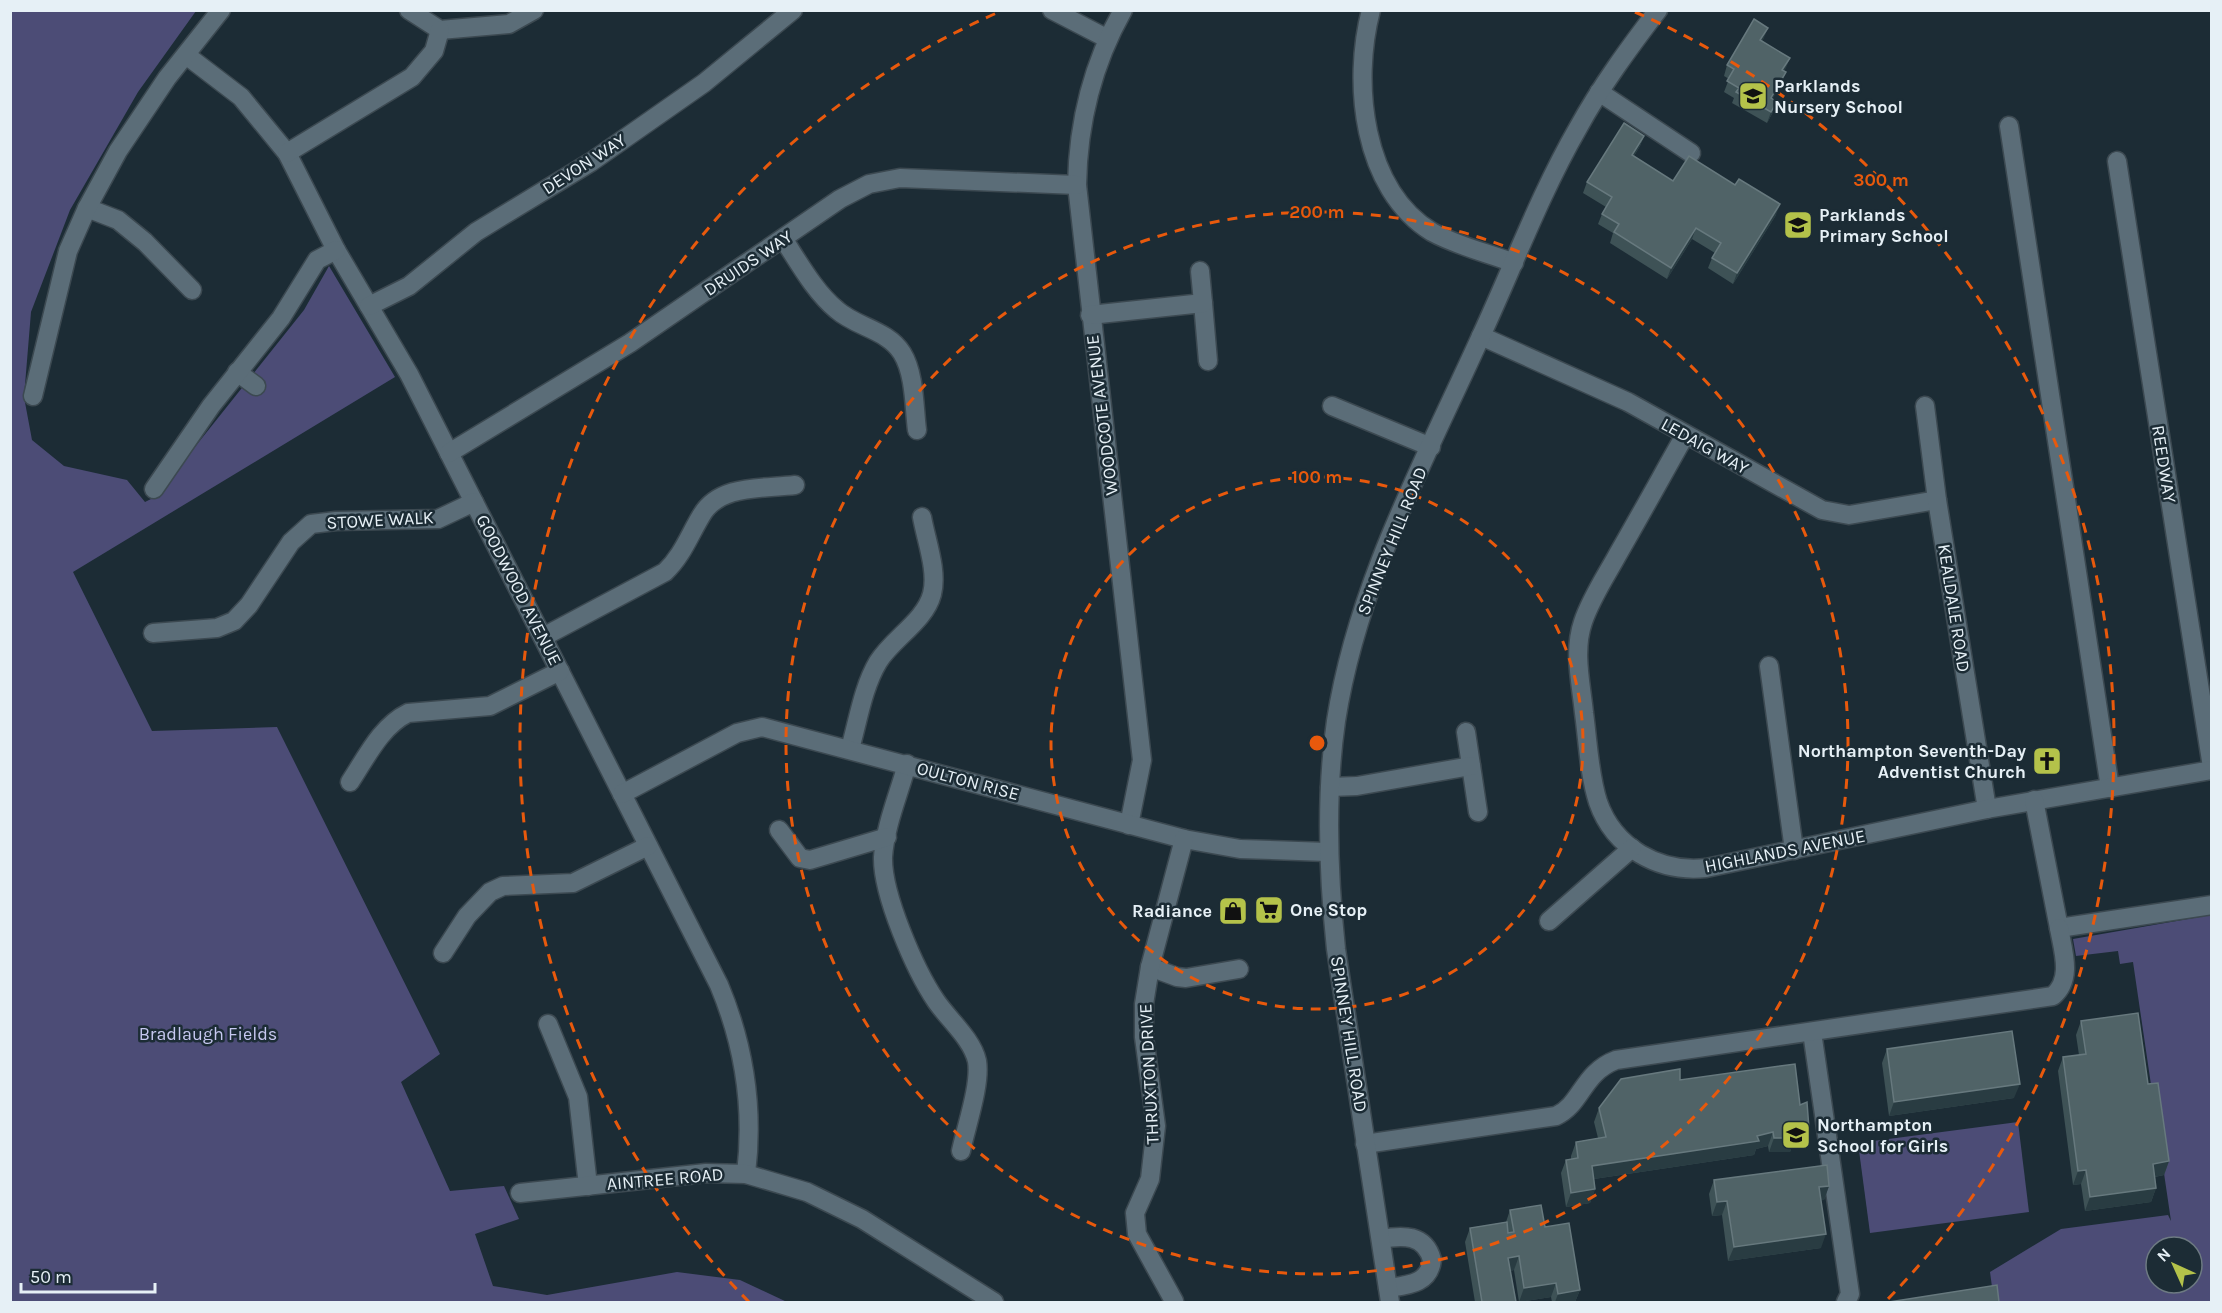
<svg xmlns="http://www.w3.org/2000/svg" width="2222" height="1313" font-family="Karla,sans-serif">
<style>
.green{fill:#4c4c76;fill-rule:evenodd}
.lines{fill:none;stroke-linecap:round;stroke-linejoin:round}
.minor-casing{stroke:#3c4951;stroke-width:21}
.minor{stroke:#5b6d78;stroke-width:18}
.wall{fill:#3e5256}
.shaded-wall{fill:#293c42}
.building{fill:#506367;stroke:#67797e;stroke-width:1.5}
.ring{fill:none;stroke:#e8590c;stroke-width:3;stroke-dasharray:10 8}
.labels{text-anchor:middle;stroke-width:5;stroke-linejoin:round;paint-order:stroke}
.poi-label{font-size:18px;font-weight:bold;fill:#e6f0f6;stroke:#1c2c35;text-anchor:start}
.street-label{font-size:18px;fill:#e6f0f6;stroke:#1c2c35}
.park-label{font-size:18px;fill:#c6c8f0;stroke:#1c2c35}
.centre{fill:#e8590c;stroke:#1c2c35;stroke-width:3}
.ring-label{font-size:18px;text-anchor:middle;font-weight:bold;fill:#e8590c;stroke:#1c2c35;stroke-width:5;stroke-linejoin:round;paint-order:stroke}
</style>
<rect width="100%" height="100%" fill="#1c2c35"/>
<g class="green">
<polygon points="10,11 196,11 138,92 70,210 31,312 24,397 32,440 64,466 127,480 145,502 155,497 304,310 329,266 395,377 73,572 152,731 277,727 440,1054 401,1082 450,1191 504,1186 519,1219 475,1234 493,1286 547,1295 677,1272 740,1280 787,1302 11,1302"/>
<path d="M2211,915V1302H1994L1990,1272L2061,1229L2168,1215L2171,1221L2133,962L2120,964L2118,951L2076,956L2073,939ZM2156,1247H2192V1283H2156Z"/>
<polygon points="2018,1122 2029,1212 1870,1233 1858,1143"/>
</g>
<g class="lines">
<g class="minor-casing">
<g id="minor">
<polyline points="409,10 440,30 509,24 534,10"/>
<polyline points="1052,10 1108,39"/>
<path d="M1123,10C1092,65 1078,122 1077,185L1142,760L1129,825"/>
<path d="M1371,10C1352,82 1362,189 1432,232C1457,246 1488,253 1514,263"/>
<path d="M186,55L241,97L287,153L336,250L409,374L719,985C745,1047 754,1108 746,1174"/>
<polyline points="1599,92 1691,153"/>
<polyline points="2009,126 2110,788"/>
<polyline points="287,153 412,77 434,51 440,30"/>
<polyline points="2117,161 2212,767"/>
<polyline points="87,208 118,220 145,242 192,290"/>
<path d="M784,240C799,263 815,292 837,310C856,327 888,330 902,353C915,374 914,407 917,430"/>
<polyline points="1203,303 1208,361"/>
<polyline points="369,306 409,286 476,232 591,162 704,83 793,10"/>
<polyline points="1090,315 1203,303 1200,271"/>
<polyline points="1481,336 1628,402 1822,510 1849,515 1937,500"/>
<polyline points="237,372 256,386"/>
<polyline points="33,396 68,251 87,208 118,151 167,78 221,10"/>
<polyline points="1332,406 1431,447"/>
<polyline points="1925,406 1937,500 1987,809"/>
<path d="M1685,435C1663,474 1641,514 1618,554C1606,576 1591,598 1583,622C1573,651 1581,683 1584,713C1588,742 1589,774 1598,802C1614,848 1659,873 1706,868L1987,809L2212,770"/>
<polyline points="449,453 630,343 840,199 869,184 900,178 1077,185"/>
<polyline points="154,489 211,406 281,318 317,260 336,250"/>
<polyline points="153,633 217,628 234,621 249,605 291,542 311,524 336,521 438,519 474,502"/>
<path d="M543,637L665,572C682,556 689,536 701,516C719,484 762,489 795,485"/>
<polyline points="1769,666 1794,850"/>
<polyline points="1466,732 1478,812"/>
<path d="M850,749C858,721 863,687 878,662C893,638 925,621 932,594C938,571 926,540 922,517"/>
<path d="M907,764C899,794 885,826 883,857C882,894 915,970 936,1001C949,1020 972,1039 977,1061C981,1084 966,1127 961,1151"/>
<path d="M350,782C366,758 381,726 408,713L490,706L560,671"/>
<polyline points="1330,787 1357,786 1471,766"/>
<polyline points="622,794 737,733 762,727 1184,839 1240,849 1327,852"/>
<polyline points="2034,800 2059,928 2212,905"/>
<polyline points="779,830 800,858 810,860 887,837"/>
<polyline points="1549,921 1632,848"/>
<polyline points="443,953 467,916 490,892 503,886 573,883 648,846"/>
<polyline points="1150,967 1177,977 1186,978 1239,969"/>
<polyline points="548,1024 578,1097 588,1186"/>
<polyline points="1812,1032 1850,1294 1846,1302"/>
<path d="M1365,1144L1556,1116C1582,1104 1582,1073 1616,1060L2053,996C2073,979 2063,951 2059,928"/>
<polyline points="520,1193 706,1173 746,1174 807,1192 862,1219 994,1302"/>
<path d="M1381,1239C1403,1235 1425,1234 1432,1260C1429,1284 1408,1285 1388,1288"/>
<polyline points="1174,1301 1137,1234 1135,1213 1150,1179 1156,1126 1144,1037 1144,1004 1150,967 1184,839"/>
<path d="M1390,1302L1336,949C1328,873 1325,797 1336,721C1357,584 1425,460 1481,336C1513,267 1540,194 1578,128C1601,86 1629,48 1658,10"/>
</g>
</g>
<use href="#minor" class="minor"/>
</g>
<g class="wall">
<polygon points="1764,38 1762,41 1790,58 1784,71 1782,82 1772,99 1773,112 1767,123 1732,103 1734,98 1724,92 1729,79 1724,76 1727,65"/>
<polygon points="1644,136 1640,146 1634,156 1673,181 1776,215 1733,284 1708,268 1712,258 1715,253 1692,239 1667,279 1610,243 1613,233 1598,224 1602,214 1606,207 1583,193 1587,182"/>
<polygon points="2081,1021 2148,1084 2169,1161 2164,1175 2155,1177 2156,1188 2151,1202 2085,1211 2081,1184 2073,1185 2058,1071 2063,1057 2079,1055 2076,1035"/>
<polygon points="1887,1049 2014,1098 1889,1116 1882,1063"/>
<polygon points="1680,1080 1800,1105 1809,1129 1804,1143 1794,1141 1790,1152 1769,1152 1768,1146 1756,1149 1754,1155 1594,1179 1595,1189 1590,1203 1566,1207 1561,1173 1566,1160 1571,1159 1571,1156 1576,1142 1598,1138 1594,1122 1599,1108"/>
<polygon points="1714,1180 1829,1186 1824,1200 1821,1200 1821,1248 1728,1261 1722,1215 1712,1216 1709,1194"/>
<polygon points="1510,1210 1545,1227 1580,1290 1575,1302 1552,1302 1551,1297 1519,1302 1514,1270 1510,1271 1516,1302 1475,1302 1465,1242 1470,1228 1506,1222"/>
</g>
<g class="shaded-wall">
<polygon points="1768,28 1764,38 1756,51 1760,40"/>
<polygon points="1790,58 1786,68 1779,81 1782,70"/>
<polygon points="1786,72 1782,82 1767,109 1771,98"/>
<polygon points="1777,102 1773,112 1767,123 1771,112"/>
<polygon points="1644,136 1640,146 1628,166 1632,155"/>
<polygon points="1780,204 1776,215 1733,284 1737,273"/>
<polygon points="1696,228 1692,239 1667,279 1671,268"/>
<polygon points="2020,1084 2014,1098 1889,1116 1894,1102"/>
<polygon points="1773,1132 1768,1146 1756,1149 1754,1155 1587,1180 1592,1166"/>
<polygon points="1774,1138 1795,1138 1790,1152 1769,1152"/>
<polygon points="2169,1161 2164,1175 2148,1178 2153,1164"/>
<polygon points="2086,1170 2081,1184 2073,1185 2078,1171"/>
<polygon points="1829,1186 1824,1200 1814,1201 1819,1187"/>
<polygon points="2156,1188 2151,1202 2085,1211 2090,1197"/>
<polygon points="1595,1189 1590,1203 1566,1207 1571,1193"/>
<polygon points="1727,1201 1722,1215 1712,1216 1717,1202"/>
<polygon points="1826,1234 1821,1248 1728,1261 1734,1247"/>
<polygon points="1519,1256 1514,1270 1503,1272 1508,1258"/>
<polygon points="1556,1283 1551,1297 1519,1302 1524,1288"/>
<polygon points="1580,1290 1575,1302 1555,1302 1558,1294"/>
</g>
<g class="building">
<polygon points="1754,19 1768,28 1760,40 1790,58 1782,70 1786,72 1771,98 1777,102 1771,112 1736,92 1739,88 1727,81 1734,69 1727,65"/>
<polygon points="1624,123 1644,136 1632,155 1673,181 1689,156 1735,185 1739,179 1780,204 1737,273 1712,258 1721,243 1696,228 1671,268 1614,232 1619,224 1602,214 1612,197 1587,182"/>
<polygon points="2138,1013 2148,1084 2158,1083 2169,1161 2153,1164 2156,1188 2090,1197 2086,1170 2078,1171 2063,1057 2086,1054 2081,1021"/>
<polygon points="2012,1031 2020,1084 1894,1102 1887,1049"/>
<polygon points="1795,1064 1800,1105 1807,1102 1809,1129 1793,1126 1795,1138 1774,1138 1773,1132 1757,1136 1759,1141 1592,1166 1595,1189 1571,1193 1566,1160 1578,1158 1576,1142 1606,1137 1599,1108 1621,1079 1680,1069 1680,1080"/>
<polygon points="1827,1165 1829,1186 1819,1187 1826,1234 1734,1247 1727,1201 1717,1202 1714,1180"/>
<polygon points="1541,1205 1545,1227 1569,1223 1580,1290 1558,1294 1556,1283 1524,1288 1519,1256 1508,1258 1516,1302 1482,1302 1470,1228 1507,1222 1508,1233 1514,1232 1510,1210"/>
<polygon points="1997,1285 1999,1302 1889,1302"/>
</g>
<g class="ring">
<circle cx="1317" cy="743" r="266"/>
<circle cx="1317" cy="743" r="531"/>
<path d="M749 1302A797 797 0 0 1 999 12M1635 12A797 797 0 0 1 1885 1302"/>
</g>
<defs>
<g id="school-square" transform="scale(1.5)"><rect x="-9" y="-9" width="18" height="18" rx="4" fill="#b4c24a" stroke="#1c2c35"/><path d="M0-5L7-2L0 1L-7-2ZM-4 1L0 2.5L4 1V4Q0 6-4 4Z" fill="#111"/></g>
<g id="church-square" transform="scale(1.5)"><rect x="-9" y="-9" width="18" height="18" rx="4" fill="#b4c24a" stroke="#1c2c35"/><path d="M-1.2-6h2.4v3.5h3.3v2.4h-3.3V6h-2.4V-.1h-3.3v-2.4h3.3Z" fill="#111"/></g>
<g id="supermarket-square" transform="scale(1.5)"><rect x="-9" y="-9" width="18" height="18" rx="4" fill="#b4c24a" stroke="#1c2c35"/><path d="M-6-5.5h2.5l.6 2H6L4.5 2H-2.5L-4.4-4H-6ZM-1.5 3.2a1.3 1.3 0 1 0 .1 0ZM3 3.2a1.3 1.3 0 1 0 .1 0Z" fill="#111"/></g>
<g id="shop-square" transform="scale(1.5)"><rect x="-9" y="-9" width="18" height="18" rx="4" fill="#b4c24a" stroke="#1c2c35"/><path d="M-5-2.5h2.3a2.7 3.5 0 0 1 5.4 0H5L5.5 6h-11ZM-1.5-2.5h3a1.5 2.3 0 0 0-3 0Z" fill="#111"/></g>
</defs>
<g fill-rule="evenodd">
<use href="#school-square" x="1753" y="96"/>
<use href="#school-square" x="1798" y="225"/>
<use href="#church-square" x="2047" y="761"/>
<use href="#supermarket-square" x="1269" y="910"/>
<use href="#shop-square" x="1233" y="911"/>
<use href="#school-square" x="1796" y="1135"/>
</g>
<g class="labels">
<g class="poi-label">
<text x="1774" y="92">Parklands<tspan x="1774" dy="21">Nursery School</tspan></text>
<text x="1819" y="221">Parklands<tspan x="1819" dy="21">Primary School</tspan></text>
<text x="2026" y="757" text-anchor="end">Northampton Seventh-Day<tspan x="2026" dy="21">Adventist Church</tspan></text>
<text x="1290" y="916">One Stop</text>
<text x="1212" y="917" text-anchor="end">Radiance</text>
<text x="1817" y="1131">Northampton<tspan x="1817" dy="21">School for Girls</tspan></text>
</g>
<g class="street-label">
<text transform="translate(584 164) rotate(-33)" y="6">DEVON WAY</text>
<text transform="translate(748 263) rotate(-34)" y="6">DRUIDS WAY</text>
<text transform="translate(1102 415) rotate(-97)" y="6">WOODCOTE AVENUE</text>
<text transform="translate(1705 446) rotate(29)" y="6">LEDAIG WAY</text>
<text transform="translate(2164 464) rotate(81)" y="6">REEDWAY</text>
<text transform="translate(380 520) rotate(-3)" y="6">STOWE WALK</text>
<text transform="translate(1392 541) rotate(-68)" y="6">SPINNEY HILL ROAD</text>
<text transform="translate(519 590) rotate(63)" y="6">GOODWOOD AVENUE</text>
<text transform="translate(1954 608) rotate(81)" y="6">KEALDALE ROAD</text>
<text transform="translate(968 781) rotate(15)" y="6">OULTON RISE</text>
<text transform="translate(1785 851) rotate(-11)" y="6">HIGHLANDS AVENUE</text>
<text transform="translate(1349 1034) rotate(81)" y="6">SPINNEY HILL ROAD</text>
<text transform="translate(1149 1074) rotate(-93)" y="6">THRUXTON DRIVE</text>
<text transform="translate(665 1179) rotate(-5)" y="6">AINTREE ROAD</text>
</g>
<g class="park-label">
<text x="208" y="1040">Bradlaugh Fields</text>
</g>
</g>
<circle cx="1317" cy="743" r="9" class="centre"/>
<g class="ring-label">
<text x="1881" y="186">300 m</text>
<text x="1317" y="218">200 m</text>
<text x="1317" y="483">100 m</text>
</g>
<rect width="2222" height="1313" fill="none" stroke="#e6f0f6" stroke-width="24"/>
<g transform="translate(2174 1265) rotate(315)"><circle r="28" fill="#1c2c35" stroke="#6d7a82" stroke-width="1.5"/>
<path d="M0-4.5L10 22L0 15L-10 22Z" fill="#b4c24a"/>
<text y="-9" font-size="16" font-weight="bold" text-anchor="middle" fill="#e6f0f6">N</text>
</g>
<path d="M21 1283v9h134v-9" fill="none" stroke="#e6f0f6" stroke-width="3"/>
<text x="30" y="1283" font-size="18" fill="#e6f0f6" stroke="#1c2c35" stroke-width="4.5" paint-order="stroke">50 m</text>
</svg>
